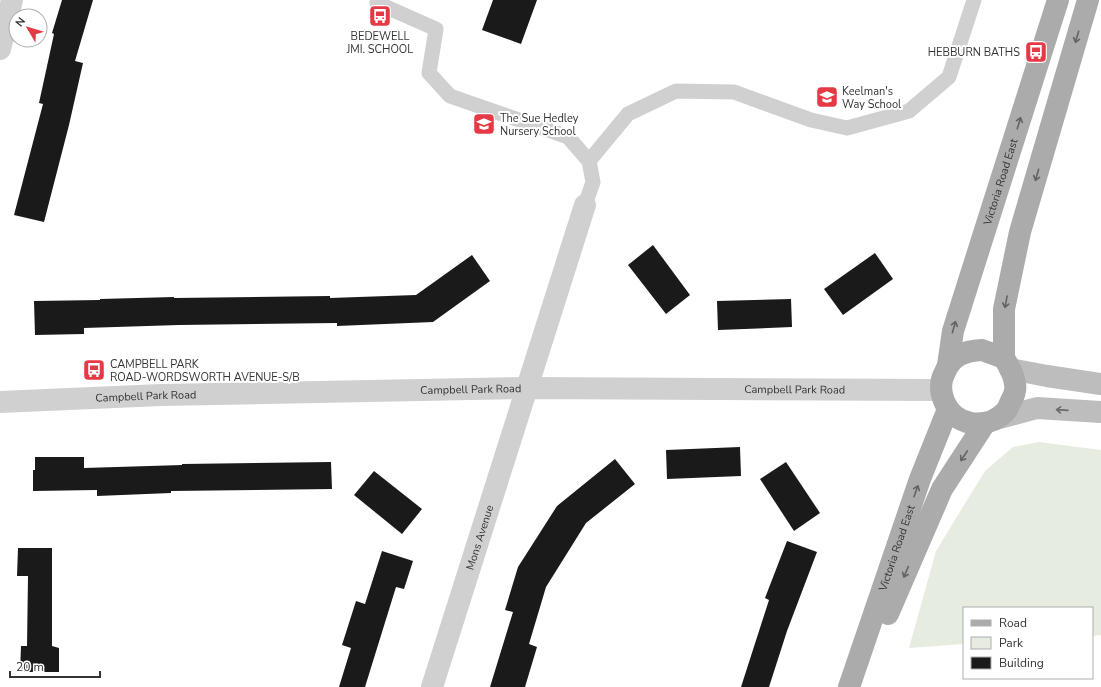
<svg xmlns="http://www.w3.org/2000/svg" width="1101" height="687" font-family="'Nunito Sans',sans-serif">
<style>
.green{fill:#e6ecdf}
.building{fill:#1a1a1a}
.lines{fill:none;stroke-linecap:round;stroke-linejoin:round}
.lane{stroke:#d0d0d0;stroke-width:15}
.street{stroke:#d0d0d0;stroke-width:22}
.secondary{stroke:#bdbdbd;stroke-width:22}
.primary{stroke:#ababab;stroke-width:22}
.oneway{stroke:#636363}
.oneway2{stroke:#6a6a6a}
.labels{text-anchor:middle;stroke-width:4;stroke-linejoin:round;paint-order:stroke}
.poi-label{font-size:11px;fill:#333;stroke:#fff;text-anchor:start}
.street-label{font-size:11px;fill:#333;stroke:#fff}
</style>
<rect width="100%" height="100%" fill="#fff"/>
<polygon class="green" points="1039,442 1101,450 1101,635 1092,636 1092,608 964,608 964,644 909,648 936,551 985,471 1013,447"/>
<g class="building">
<polygon points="62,0 93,0 75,61 83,63 69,125 44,222 14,215 43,104 39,103 54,34 52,33"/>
<polygon points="493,0 537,0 521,44 482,30"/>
<polygon points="653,245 690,295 666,314 628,265"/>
<polygon points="875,253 893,279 843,315 824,289"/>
<polygon points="472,255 490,281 433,322 337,326 337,323 179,325 84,328 84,334 35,335 34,301 100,300 100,299 174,297 174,298 330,296 330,298 416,295"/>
<polygon points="791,299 792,327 718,330 717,301"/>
<polygon points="740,447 741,476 667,479 666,450"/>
<polygon points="35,457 84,457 84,468 182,465 182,464 331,462 332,489 171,491 171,493 97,496 97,490 33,491 33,470 35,470"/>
<polygon points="615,459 635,484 586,523 546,587 529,644 537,647 525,687 490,687 513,612 505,610 518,567 557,506"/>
<polygon points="786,462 820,513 794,531 760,479"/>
<polygon points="374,471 422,509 402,534 354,495"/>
<polygon points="787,541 817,552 787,631 769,687 741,687 769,600 765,598"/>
<polygon points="18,548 52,548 52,646 59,648 59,672 20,672 21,646 27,646 28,576 17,576"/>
<polygon points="382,551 413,561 404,589 396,587 365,687 339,687 351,648 342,645 356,601 365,604"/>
</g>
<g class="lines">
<g class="lane">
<polyline points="377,3 436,29 429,73 450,96 568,137 589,161 593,182 585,205"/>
<polyline points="589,161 628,114 676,91 734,92 811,120 847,128 909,111 949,77 974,0"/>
</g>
<g class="street">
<polyline points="0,49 12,0"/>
<path id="s1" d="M0,402L161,395L527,388L941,390"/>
<path id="s2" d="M432,687L585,205"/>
</g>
<g class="secondary">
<polyline points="1010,369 1047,376 1101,384"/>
<polyline points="996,419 1037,408 1101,412"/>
</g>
<g class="primary">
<path d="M982,350L1004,358C1009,366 1014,375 1015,384C1016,389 1014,396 1011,401C1009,405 1008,409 1005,412C986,431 954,426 944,401C940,391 940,381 945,372C952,355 965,351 982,350Z"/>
<polyline points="1004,358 1004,309 1020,232 1088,0"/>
<path id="s3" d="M948,365L953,331L1058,0"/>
<polyline points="888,614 942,489 985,423"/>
<path id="s4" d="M849,687L920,479L948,409"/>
</g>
</g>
<defs><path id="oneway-shaft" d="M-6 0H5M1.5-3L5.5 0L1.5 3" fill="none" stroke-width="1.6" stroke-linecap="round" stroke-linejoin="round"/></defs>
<g class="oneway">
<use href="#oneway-shaft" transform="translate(1077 37) rotate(106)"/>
<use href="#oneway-shaft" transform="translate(1019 123) rotate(-73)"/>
<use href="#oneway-shaft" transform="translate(1037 175) rotate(106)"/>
<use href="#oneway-shaft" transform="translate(1006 302) rotate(101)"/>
<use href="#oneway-shaft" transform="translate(954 327) rotate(-74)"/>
<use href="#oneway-shaft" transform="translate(964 456) rotate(124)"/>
<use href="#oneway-shaft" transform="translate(916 491) rotate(-71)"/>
<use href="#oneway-shaft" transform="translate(906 572) rotate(113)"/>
</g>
<use class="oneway2" href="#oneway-shaft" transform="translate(1062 410) rotate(-176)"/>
<defs>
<g id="bus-square" transform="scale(1.15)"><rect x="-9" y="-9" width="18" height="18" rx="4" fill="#e63946" stroke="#fff"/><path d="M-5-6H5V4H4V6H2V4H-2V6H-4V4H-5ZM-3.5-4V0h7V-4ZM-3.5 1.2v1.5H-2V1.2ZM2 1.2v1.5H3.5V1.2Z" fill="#fff"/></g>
<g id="school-square" transform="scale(1.15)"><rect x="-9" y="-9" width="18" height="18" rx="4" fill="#e63946" stroke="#fff"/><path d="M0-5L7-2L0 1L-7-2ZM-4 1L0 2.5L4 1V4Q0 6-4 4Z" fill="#fff"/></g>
</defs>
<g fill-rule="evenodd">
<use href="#bus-square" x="380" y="16"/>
<use href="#bus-square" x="1036" y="52"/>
<use href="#school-square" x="827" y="97"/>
<use href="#school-square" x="484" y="124"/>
<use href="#bus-square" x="94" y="370"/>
</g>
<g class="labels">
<g class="poi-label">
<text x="380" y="40" text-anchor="middle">BEDEWELL<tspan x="380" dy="13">JMI. SCHOOL</tspan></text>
<text x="1020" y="56" text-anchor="end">HEBBURN BATHS</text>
<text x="842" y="95">Keelman's<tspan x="842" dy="13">Way School</tspan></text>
<text x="500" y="122">The Sue Hedley<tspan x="500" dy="13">Nursery School</tspan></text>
<text x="110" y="368">CAMPBELL PARK<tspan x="110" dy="13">ROAD-WORDSWORTH AVENUE-S/B</tspan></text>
</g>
<g class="street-label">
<text dy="4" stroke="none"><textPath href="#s3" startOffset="191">Victoria Road East</textPath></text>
<text dy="4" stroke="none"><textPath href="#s1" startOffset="471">Campbell Park Road</textPath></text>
<text dy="4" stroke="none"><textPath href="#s1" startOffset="795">Campbell Park Road</textPath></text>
<text dy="4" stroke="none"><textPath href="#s1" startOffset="146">Campbell Park Road</textPath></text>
<text dy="4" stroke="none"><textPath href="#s2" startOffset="157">Mons Avenue</textPath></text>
<text dy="4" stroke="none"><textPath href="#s4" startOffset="147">Victoria Road East</textPath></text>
</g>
</g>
<rect x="963" y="607" width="130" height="72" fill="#ffffff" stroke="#adadad"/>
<rect x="971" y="620" width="20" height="6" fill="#ababab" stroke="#adadad"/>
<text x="999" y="627" font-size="12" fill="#333333">Road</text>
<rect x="971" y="637" width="20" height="12" fill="#e6ecdf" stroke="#adadad"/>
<text x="999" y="647" font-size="12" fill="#333333">Park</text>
<rect x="971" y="657" width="20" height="12" fill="#1a1a1a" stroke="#adadad"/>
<text x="999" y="667" font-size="12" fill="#333333">Building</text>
<g transform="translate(28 28) rotate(308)"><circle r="19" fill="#ffffff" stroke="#adadad"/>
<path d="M0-3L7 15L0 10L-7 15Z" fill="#e63946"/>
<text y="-6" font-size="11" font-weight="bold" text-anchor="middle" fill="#333333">N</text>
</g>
<path d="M10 671v6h90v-6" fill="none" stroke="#333333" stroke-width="2"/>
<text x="16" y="671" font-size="12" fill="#333333" stroke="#ffffff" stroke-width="3" paint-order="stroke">20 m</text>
</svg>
